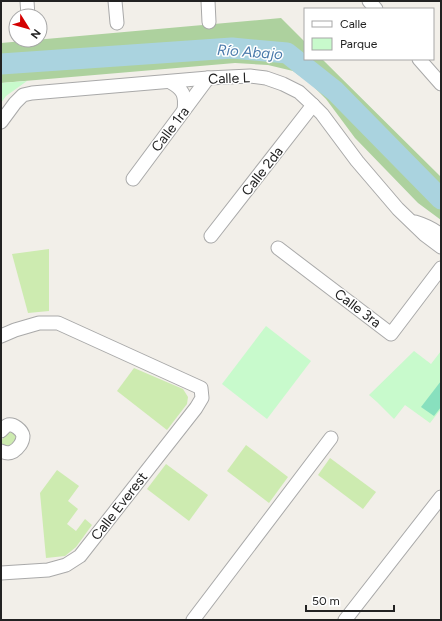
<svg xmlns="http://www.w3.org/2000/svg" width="442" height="621" font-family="Figtree,sans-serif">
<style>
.grass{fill:#cdebb0}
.forest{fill:#add19e}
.park{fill:#c8facc}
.pitch{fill:#88e0be}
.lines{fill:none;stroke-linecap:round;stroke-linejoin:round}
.river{stroke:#aad3df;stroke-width:21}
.minor-casing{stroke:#a9a9a9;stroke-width:15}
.minor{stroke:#fff;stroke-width:13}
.labels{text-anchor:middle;stroke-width:3;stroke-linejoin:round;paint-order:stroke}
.street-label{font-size:14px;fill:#222;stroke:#fff}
.water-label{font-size:15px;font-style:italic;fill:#4a7aab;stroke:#fff}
</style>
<rect width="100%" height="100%" fill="#f2efe9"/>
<g class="grass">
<polygon points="49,249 49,311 28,313 12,254"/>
<polygon points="134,368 183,389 188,397 187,404 167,430 117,391"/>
<polygon points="8,432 13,432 16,434 17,439 10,448 2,445 1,441"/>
<polygon points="246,445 288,477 269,503 227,471"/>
<polygon points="330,458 376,492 363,509 318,475"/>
<polygon points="166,464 208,495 189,521 147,489"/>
<polygon points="57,470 79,486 68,501 78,509 67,524 76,531 85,519 92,525 76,547 65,556 46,558 40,493"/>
</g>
<polygon class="forest" points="281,18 305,42 305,59 322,59 441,177 441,220 418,203 355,138 326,99 311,84 293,71 268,65 235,63 1,83 1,43"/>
<g class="park">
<polygon points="27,81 6,96 1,103 1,83"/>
<polygon points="266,326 311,361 267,419 222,384"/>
<polygon points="414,351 431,364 441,351 441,409 430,423 405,405 394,419 377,402 369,395"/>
</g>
<polygon class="pitch" points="441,381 441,407 434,416 421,407"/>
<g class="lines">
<polyline class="river" points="1,64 232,48 287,53 335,91 441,199"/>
<g class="minor-casing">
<g id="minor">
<polyline points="27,1 28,16"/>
<polyline points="115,1 117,23"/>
<polyline points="208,1 209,22"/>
<polyline points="369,1 376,9"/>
<polyline points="419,59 441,84"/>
<path d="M170,82C183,89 186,95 184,110"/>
<polyline points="1,122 15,103 23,95 32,93 208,78 250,76 266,78 283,84 299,92 313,105 322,114 357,161 398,209 425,235 441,247"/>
<polyline points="133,179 208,78"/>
<path d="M415,222C425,225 433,229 441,235"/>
<polyline points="211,236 313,105"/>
<polyline points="278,248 391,334 441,268"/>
<polyline points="1,336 15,330 39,323 58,323 201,388 202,398 196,408 80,556 66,565 48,570 1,573"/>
<path d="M1,431C3,429 5,426 8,425C14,424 22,430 23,436C23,439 22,442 20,445C15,452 9,455 1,451"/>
<polyline points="193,620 331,438"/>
<polyline points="345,620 441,497"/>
</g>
</g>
<use href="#minor" class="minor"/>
</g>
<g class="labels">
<g class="street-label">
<text transform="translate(229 78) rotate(-2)" y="5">Calle L</text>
<text transform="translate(170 129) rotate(-53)" y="5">Calle 1ra</text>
<text transform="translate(262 171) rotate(-52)" y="5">Calle 2da</text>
<text transform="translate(358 308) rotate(37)" y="5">Calle 3ra</text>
<text transform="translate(119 506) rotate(-52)" y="5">Calle Everest</text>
</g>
<g class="water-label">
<text transform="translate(250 52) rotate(4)" y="5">Río Abajo</text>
</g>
</g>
<rect width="442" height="621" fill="none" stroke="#222222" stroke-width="4"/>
<rect x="304" y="8" width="130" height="52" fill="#ffffff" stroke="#a7a7a7"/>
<rect x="312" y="21" width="20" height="6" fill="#ffffff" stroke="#a7a7a7"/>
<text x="340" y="28" font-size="12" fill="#222222">Calle</text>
<rect x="312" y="38" width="20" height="12" fill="#c8facc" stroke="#a7a7a7"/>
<text x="340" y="48" font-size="12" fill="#222222">Parque</text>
<g transform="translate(28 28) rotate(127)"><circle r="19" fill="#ffffff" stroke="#a7a7a7"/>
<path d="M0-3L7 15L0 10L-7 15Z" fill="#d40000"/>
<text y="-6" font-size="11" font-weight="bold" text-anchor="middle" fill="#222222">N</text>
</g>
<path d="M306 605v6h88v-6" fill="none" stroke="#222222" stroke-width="2"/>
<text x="312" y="605" font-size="12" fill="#222222" stroke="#ffffff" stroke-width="3" paint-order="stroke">50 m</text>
</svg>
